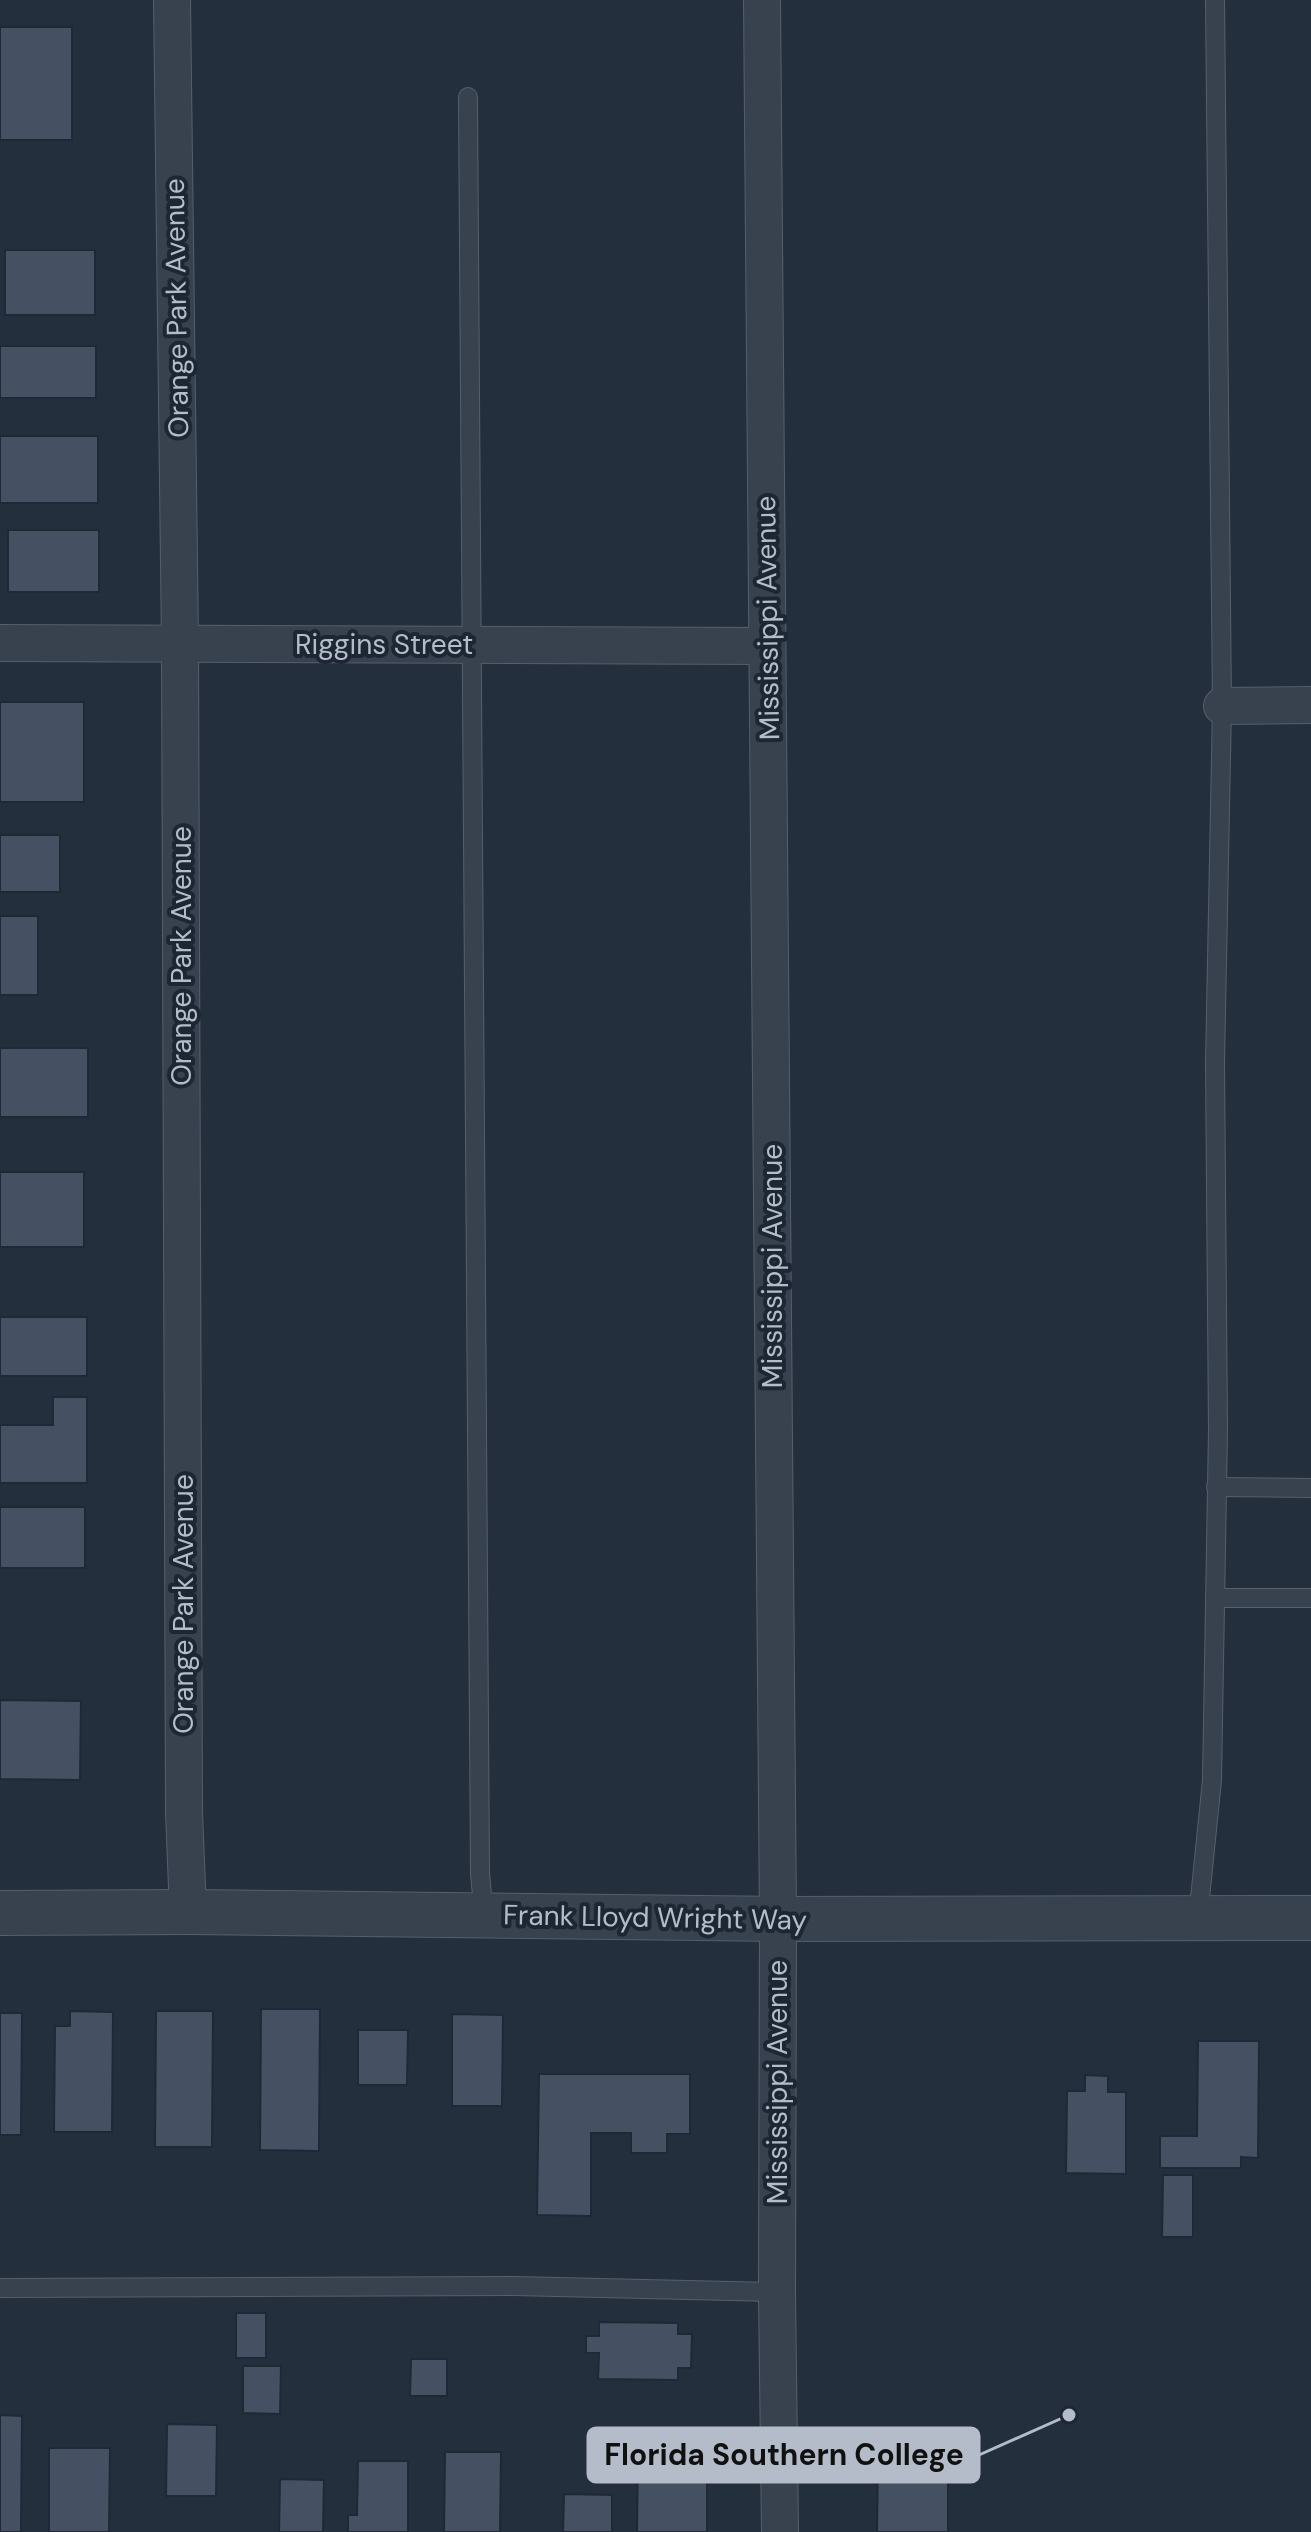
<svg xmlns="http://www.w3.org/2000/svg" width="1311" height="2532" font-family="'DM Sans',sans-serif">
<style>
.building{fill:#455162;stroke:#1f2835;stroke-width:2}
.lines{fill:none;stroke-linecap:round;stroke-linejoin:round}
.service-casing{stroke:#565f6c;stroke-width:20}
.minor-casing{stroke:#565f6c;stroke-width:38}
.tertiary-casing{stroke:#565f6c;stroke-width:46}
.service{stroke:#38414e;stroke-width:18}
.minor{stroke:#38414e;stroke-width:36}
.tertiary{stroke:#38414e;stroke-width:44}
.labels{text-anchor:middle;stroke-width:8;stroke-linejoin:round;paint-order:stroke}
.street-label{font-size:28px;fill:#b4bcc9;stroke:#1d2633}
.leader{fill:none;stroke:#b4bcc9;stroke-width:3}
.callout-dot{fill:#b4bcc9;stroke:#1d2633;stroke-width:3}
.callout{fill:#b4bcc9;stroke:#b4bcc9;stroke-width:3}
.callout-label{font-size:30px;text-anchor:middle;font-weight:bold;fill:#111}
</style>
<rect width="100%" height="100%" fill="#242f3e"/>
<g class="building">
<rect x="0" y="27" width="72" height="113"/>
<rect x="5" y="250" width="90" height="65"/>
<rect x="0" y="346" width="96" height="52"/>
<rect x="0" y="436" width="98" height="67"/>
<rect x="8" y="530" width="91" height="62"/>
<rect x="0" y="702" width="84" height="100"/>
<rect x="0" y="835" width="60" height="57"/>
<rect x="0" y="916" width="38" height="79"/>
<rect x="0" y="1048" width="88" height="69"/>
<rect x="0" y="1172" width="84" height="75"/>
<rect x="0" y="1317" width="87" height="59"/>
<polygon points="53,1397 87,1397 87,1483 0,1483 0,1425 53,1425"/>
<rect x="0" y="1507" width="85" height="61"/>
<polygon points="0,1700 81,1701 80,1780 0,1779"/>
<polygon points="261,2009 320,2009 319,2151 260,2150"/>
<polygon points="70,2011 113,2012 112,2132 54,2132 55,2026 70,2026"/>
<polygon points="156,2011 213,2011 212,2147 155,2147"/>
<polygon points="0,2013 22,2013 21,2135 0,2135"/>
<polygon points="452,2014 503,2015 502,2106 452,2106"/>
<polygon points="358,2030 408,2030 407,2085 358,2085"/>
<polygon points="1198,2041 1259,2041 1258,2158 1241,2157 1241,2168 1160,2168 1160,2136 1197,2136"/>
<polygon points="539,2074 690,2074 690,2134 667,2134 667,2153 631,2153 631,2133 591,2133 591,2216 537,2215"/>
<polygon points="1085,2075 1108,2076 1108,2092 1126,2092 1126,2174 1066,2173 1067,2091 1085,2091"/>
<polygon points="1163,2175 1193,2175 1193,2237 1162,2237"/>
<rect x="236" y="2313" width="30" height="45"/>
<polygon points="599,2322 678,2323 678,2334 692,2334 691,2368 678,2368 678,2380 598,2379 599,2353 586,2353 586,2336 599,2336"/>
<polygon points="411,2359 447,2359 447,2396 410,2396"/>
<polygon points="243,2366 281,2366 280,2414 243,2413"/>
<polygon points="0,2415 22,2416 21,2532 0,2532"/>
<polygon points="167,2424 217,2425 216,2496 166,2496"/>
<polygon points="49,2448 110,2448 109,2532 49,2532"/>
<polygon points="638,2450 694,2450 694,2482 707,2482 707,2532 637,2532"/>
<polygon points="445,2452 501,2452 500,2532 444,2532"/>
<polygon points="878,2458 948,2459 948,2532 877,2532"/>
<polygon points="358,2461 408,2461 408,2532 348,2532 348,2515 357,2515"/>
<polygon points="280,2479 324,2480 323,2532 279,2532"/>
<polygon points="564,2494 612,2495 612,2532 563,2532"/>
</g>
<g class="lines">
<g class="service-casing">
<g id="service">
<polyline points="468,97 480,1874 484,1916"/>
<polyline points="1216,1487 1311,1488"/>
<polyline points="1215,1598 1311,1598"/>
<polyline points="1198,1918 1212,1780 1218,1430 1215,1063 1222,706 1215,0"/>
<polyline points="0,2288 514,2286 777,2292"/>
</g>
</g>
<g class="minor-casing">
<g id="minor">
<polyline points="172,0 180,643 184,1812 188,1912"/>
<polyline points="762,0 778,1919 777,2292 780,2532"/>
<polyline points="0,643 767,646"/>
<polyline points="1222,706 1311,705"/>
</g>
</g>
<g class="tertiary-casing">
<polyline id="tertiary" points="0,1913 188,1912 778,1919 1311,1918"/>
</g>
<use href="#service" class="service"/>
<use href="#minor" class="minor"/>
<use href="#tertiary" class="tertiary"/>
</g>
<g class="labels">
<g class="street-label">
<text transform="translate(176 308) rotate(-91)" y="10">Orange Park Avenue</text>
<text transform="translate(767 618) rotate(-91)" y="10">Mississippi Avenue</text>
<text x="384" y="654">Riggins Street</text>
<text transform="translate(181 956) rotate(-90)" y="10">Orange Park Avenue</text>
<text transform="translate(772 1266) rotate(-90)" y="10">Mississippi Avenue</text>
<text transform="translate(183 1604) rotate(-90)" y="10">Orange Park Avenue</text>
<text transform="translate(655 1917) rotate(1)" y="10">Frank Lloyd Wright Way</text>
<text transform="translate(777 2082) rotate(-90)" y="10">Mississippi Avenue</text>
</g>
</g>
<path class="leader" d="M1069 2415L979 2455"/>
<circle class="callout-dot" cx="1069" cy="2415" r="8"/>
<rect class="callout" x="588" y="2428" width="391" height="54" rx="8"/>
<g class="callout-label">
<text x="784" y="2465">Florida Southern College</text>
</g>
</svg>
